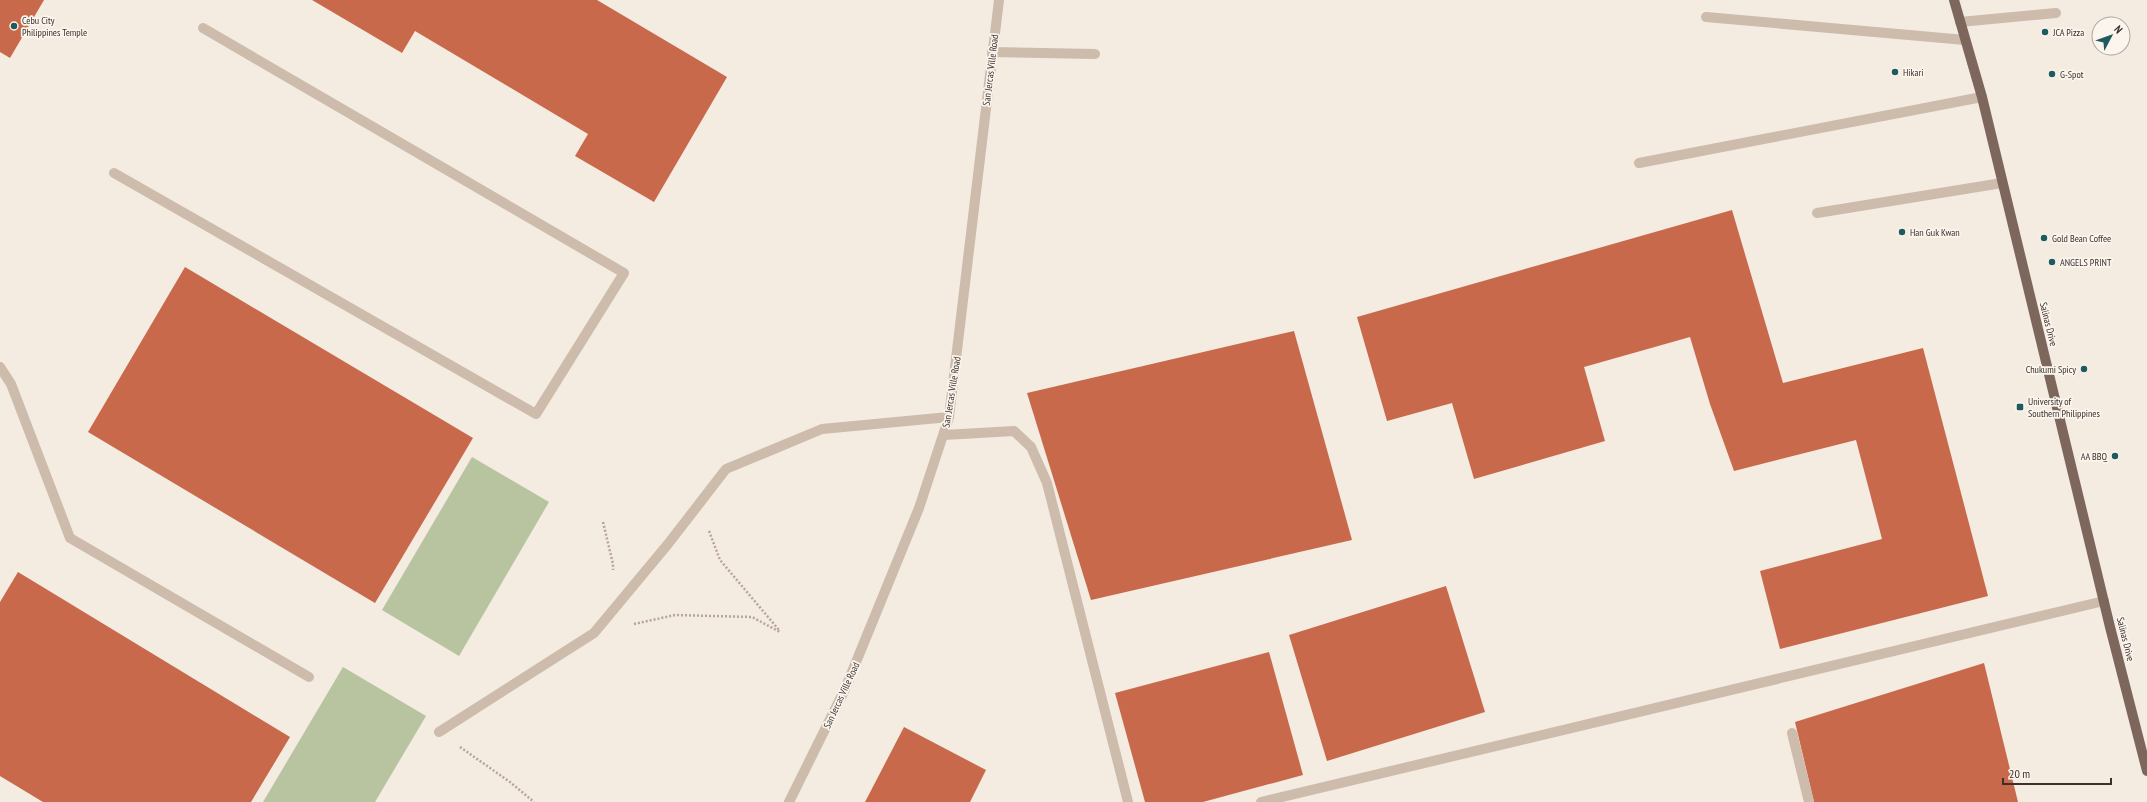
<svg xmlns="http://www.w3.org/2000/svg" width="2147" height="802" font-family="'PT Sans Narrow',sans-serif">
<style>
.green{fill:#b8c4a0}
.building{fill:#c8694b}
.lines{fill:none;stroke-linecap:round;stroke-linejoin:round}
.path{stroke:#b9a596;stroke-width:2.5;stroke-dasharray:2 2;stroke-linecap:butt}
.lane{stroke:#cdbbac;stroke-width:10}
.street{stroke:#cdbbac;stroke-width:10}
.primary{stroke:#7d675c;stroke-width:10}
.poi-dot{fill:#1f5a5e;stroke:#fbf5ee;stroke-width:1.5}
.labels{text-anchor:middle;stroke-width:3.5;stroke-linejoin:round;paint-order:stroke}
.poi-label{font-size:10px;fill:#3b302b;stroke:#fbf5ee;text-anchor:start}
.street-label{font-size:10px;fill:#3b302b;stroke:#fbf5ee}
</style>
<rect width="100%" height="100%" fill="#f4ebe1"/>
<g class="green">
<polygon points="472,457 549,502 459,656 382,610"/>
<polygon points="343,667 426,716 375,802 263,802"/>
</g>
<g class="building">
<polygon points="0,0 44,0 10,58 0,52"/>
<polygon points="312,0 597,0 727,77 654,202 575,156 588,134 415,31 402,53"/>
<polygon points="1732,210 1783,383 1923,348 1988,596 1780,649 1760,571 1882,539 1856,440 1734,471 1710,404 1690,337 1584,367 1605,441 1474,479 1452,403 1387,421 1357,317"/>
<polygon points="185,267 473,438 375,603 88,432"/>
<polygon points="1294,331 1352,540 1091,600 1027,393"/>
<polygon points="18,572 290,737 251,802 43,802 0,776 0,602"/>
<polygon points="1446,586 1485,712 1327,761 1289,635"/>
<polygon points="1269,652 1303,775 1203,802 1145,802 1115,693"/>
<polygon points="1984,663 2018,802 1814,802 1795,722"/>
<polygon points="904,727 986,770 970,802 865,802"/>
</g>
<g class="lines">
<g class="path">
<polyline points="603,522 613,564 613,570"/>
<polyline points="709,531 720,560 779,630"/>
<polyline points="634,624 675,615 752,617 780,632"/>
<polyline points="460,747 510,782 534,802"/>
</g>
<g class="lane">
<polyline points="1706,17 1965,40"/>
<polyline points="1960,22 2056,13"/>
<polyline points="992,52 1095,54"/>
<polyline points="114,173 536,414 624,273 203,28"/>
<polyline points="1817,213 2002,183"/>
<polyline points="0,367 11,384 70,538 309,677"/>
<polyline points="944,435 1014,431 1031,447 1047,483 1128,802"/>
<polyline points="439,732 594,633 668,544 726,469 822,429 949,417"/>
<polyline points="1792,733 1809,802"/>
<polyline points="1261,802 2104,601"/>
</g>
<g class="street">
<polyline points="1639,163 1982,97"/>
<polyline points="789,802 845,689 919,508 949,417 999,0"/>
</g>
<polyline class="primary" points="1954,0 1982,97 2110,627 2147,771"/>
</g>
<g class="poi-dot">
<circle cx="14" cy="26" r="4"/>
<circle cx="2045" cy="32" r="4"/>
<circle cx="1895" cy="72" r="4"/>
<circle cx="2052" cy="74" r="4"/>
<circle cx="1902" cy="232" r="4"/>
<circle cx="2044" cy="238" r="4"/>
<circle cx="2052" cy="262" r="4"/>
<circle cx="2084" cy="369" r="4"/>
<rect x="2016" y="403" width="8" height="8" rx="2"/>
<circle cx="2115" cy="456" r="4"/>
</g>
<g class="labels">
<g class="poi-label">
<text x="22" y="24">Cebu City<tspan x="22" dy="12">Philippines Temple</tspan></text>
<text x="2053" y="36">JCA Pizza</text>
<text x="1903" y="76">Hikari</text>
<text x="2060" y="78">G-Spot</text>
<text x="1910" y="236">Han Guk Kwan</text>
<text x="2052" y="242">Gold Bean Coffee</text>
<text x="2060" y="266">ANGELS PRINT</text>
<text x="2076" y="373" text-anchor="end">Chukumi Spicy</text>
<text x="2028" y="405">University of<tspan x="2028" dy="12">Southern Philippines</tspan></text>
<text x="2107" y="460" text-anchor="end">AA BBQ</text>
</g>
<g class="street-label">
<text transform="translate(990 70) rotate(-83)" y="4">San Jercas Ville Road</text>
<text transform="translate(2049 324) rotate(76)" y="4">Salinas Drive</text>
<text transform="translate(951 392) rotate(-81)" y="4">San Jercas Ville Road</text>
<text transform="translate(2126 639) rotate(76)" y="4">Salinas Drive</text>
<text transform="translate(841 695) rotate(-65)" y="4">San Jercas Ville Road</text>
</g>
</g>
<g transform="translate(2111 36) rotate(49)"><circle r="19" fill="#fbf5ee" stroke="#aea6a0"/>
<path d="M0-3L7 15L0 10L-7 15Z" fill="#1f5a5e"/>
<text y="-6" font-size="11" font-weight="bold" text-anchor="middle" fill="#3b302b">N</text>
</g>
<path d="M2003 778v6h108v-6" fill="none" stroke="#3b302b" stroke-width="2"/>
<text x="2009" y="778" font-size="12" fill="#3b302b" stroke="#fbf5ee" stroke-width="3" paint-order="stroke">20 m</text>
</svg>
